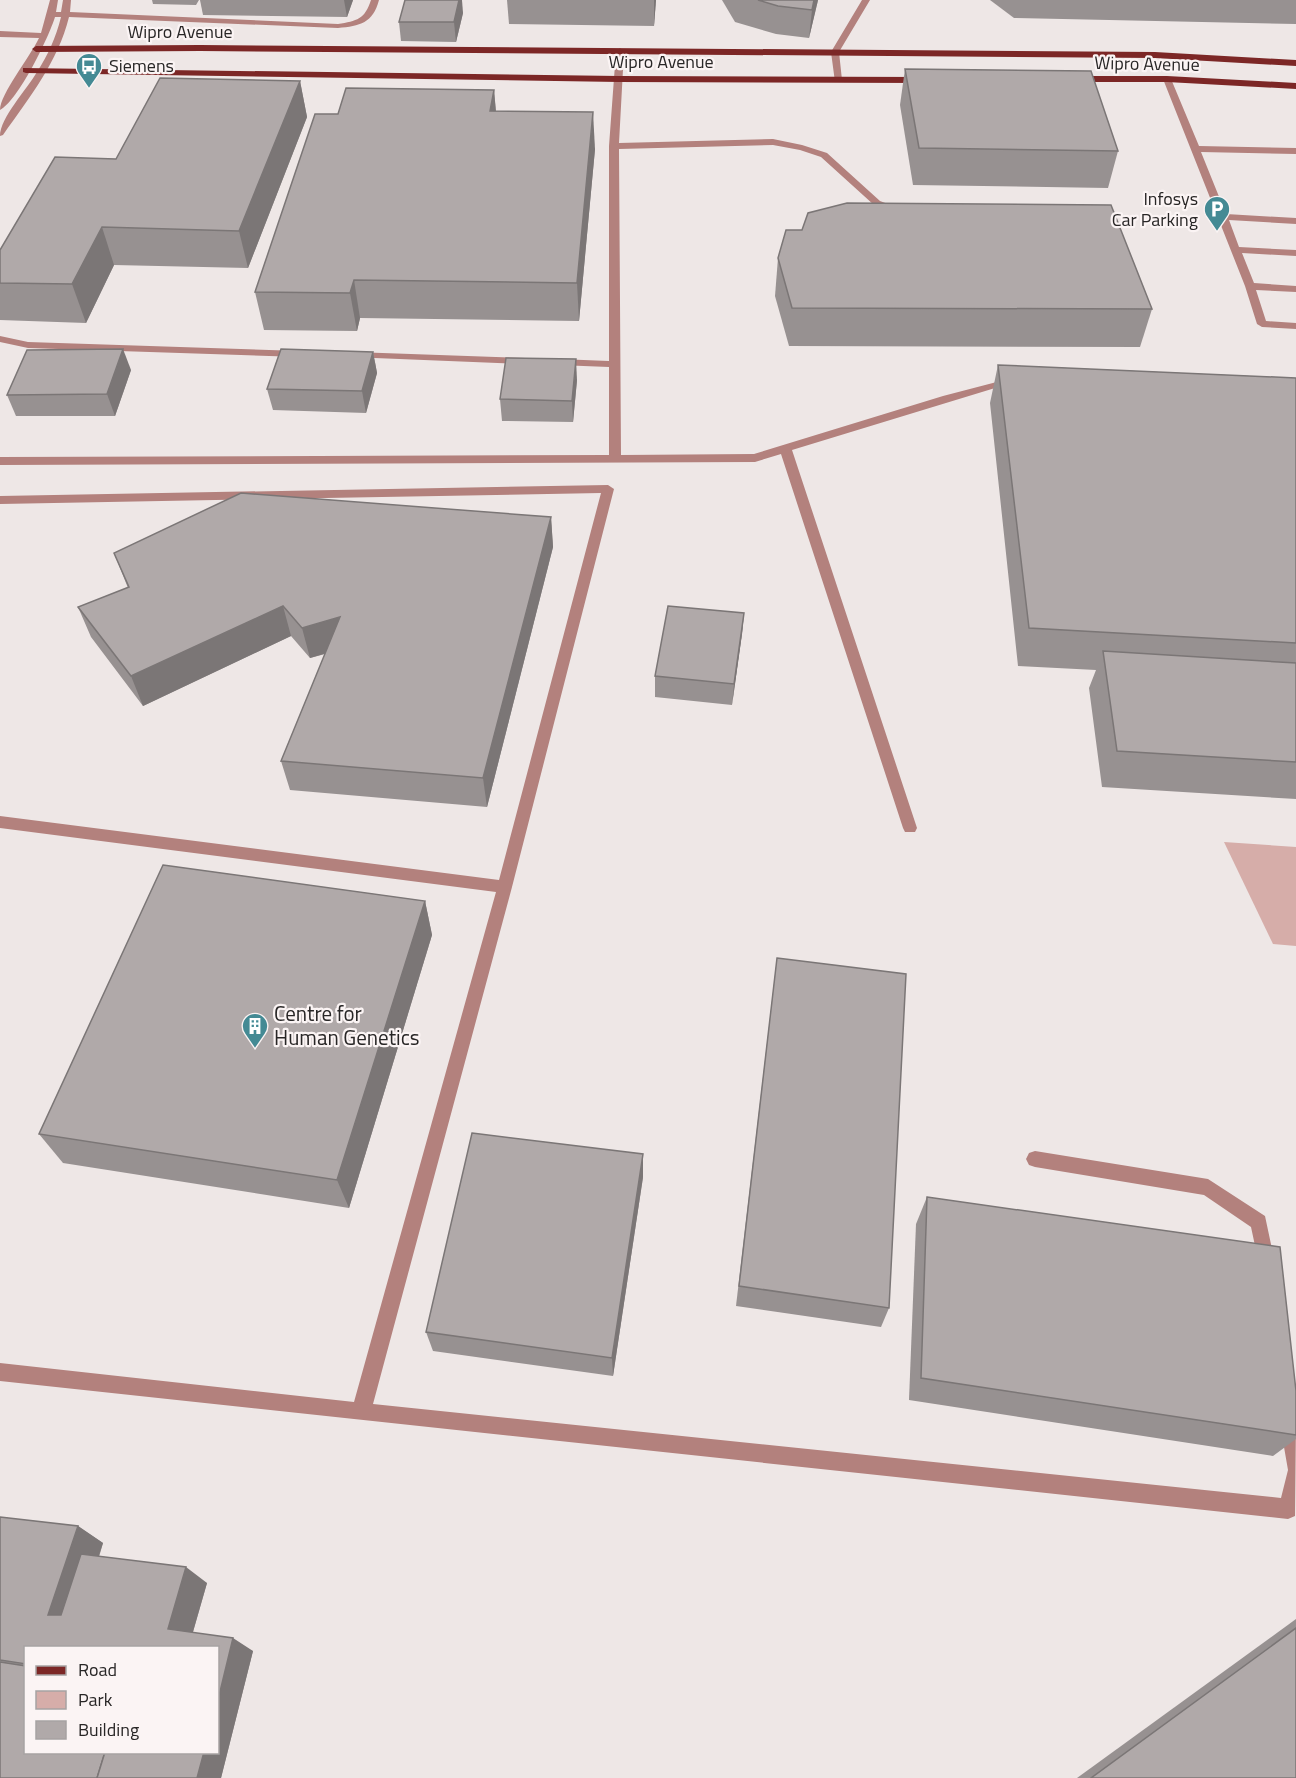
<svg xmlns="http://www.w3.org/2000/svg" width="1296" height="1778" font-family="'Titillium Web',sans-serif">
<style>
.green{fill:#d6ada9}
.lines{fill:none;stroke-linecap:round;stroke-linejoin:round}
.minor{fill:#b3817d;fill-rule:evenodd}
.major{fill:#7c2726;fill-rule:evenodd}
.wall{fill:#979191;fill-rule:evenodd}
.shaded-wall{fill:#7b7676}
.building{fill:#b0a9a9;stroke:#7b7676;stroke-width:1.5}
.labels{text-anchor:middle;stroke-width:4.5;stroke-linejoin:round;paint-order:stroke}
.far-street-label{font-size:18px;fill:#282626;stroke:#fbf4f4}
.far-poi-label{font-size:18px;fill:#282626;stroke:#fbf4f4;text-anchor:start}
.poi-label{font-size:21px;fill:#282626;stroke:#fbf4f4;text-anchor:start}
</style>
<rect width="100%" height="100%" fill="#eee7e6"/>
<polygon class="green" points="1224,842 1296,847 1296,946 1273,944"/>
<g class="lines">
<g class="minor">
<path d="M50,0H58L56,12H61L63,0H71L70,12L338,24C357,21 365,19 371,0H379C373,23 360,26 338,28L69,17C58,62 29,98 3,135L0,136C0,118 27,89 37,72C48,55 56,37 61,17H55C49,37 18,101 0,110C0,94 30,57 39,38L0,37V31L41,33Z"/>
<polygon points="862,0 870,0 839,52 842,80 835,82 831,52"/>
<polygon points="620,48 624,51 619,143 773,139 802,145 827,153 880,201 901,209 896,212 874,205 821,157 800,150 773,145 619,149 621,455 754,454 943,396 1012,378 1018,381 792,450 917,828 915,832 905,832 903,828 781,454 755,462 0,465 0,457 609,455 609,367 558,365 553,362 558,359 609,361 609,146 616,51"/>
<polygon points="1164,77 1171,79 1199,146 1296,148 1296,154 1201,152 1226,214 1296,218 1296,224 1229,220 1239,247 1296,250 1296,256 1242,253 1254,283 1296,286 1296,292 1256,290 1266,321 1296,323 1296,329 1262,327 1257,324 1245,286 1163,79"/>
<polygon points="0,336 28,342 300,351 305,354 300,357 28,348 0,342"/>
<polygon points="354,352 525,358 530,361 525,364 350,357 350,353"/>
<polygon points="608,485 614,489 512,887 373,1404 1281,1498 1288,1470 1280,1424 1283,1417 1290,1414 1296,1417 1295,1516 1288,1519 0,1381 0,1363 354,1402 496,892 0,828 0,816 499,880 601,493 0,504 0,496"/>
<polygon points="1035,1151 1208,1179 1265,1216 1275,1263 1272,1269 1266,1272 1260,1269 1251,1227 1204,1195 1035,1167 1029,1165 1026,1159 1029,1153"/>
</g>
<g class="major">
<polygon points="200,45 1155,52 1296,60 1296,66 1155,58 200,51 36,52 32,49 36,46"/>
<polygon points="23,68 619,76 924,77 928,80 924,83 619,82 26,73 23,72"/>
<polygon points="1167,76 1296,83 1296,89 1167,82 1074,82 1070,79 1074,76"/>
</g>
</g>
<g class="wall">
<polygon points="152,0 199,0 196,5 153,4"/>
<polygon points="200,0 353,0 347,17 203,15"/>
<polygon points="507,0 656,0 654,26 509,24"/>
<polygon points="722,0 818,0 809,38 776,34 735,22"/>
<polygon points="990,0 1296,0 1296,24 1014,18"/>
<polygon points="463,13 456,42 401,41 399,22"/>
<polygon points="905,69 1118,151 1108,188 913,185 900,105"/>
<polygon points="300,81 307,117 248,268 114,265 86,323 0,320 0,250 116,159"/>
<polygon points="494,90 496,111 595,149 579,321 360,318 357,331 264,330 255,292 338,114"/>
<polygon points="778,258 1152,309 1140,347 789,346 775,296"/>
<polygon points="373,352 377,373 366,413 273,410 267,389"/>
<polygon points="998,365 1296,378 1296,799 1102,787 1089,688 1096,670 1018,666 990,403"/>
<polygon points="131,370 115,416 16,416 7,395"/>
<polygon points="577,380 573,422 502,421 500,399"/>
<polygon points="551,517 553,547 487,807 290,790 281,761 325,654 310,658 291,636 143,706 91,637 78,607 128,588 114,553"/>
<polygon points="744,613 742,634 732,705 655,697 655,676"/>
<polygon points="425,901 432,935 349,1208 63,1163 39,1134"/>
<polygon points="777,958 889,1308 881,1327 736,1306"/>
<polygon points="643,1177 613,1376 433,1351 426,1332"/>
<polygon points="927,1197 1296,1391 1296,1439 1273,1456 909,1400 916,1224"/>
<path d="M0,1517L78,1526L103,1543L99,1557L207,1583L193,1632L253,1651L221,1778H0ZM26,1647H218L26,1752Z"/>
<polygon points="1296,1619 1296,1778 1077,1778"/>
</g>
<g class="shaded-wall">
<polygon points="344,0 353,0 347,17"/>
<polygon points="459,0 462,0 463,13 456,42 454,22"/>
<polygon points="654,0 656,0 654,26"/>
<polygon points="814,0 818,0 809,38 812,10"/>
<polygon points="300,81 307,117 248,268 239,231"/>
<polygon points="494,90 497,126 490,111"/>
<polygon points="593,112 595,149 579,321 577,283"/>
<polygon points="102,227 114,265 86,323 72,284"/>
<polygon points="354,280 360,318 357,331 350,293"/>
<polygon points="123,349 131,370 115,416 107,394"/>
<polygon points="373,352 377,373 366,413 362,391"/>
<polygon points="576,359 577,380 573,422 572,401"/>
<polygon points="551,517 553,547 487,807 483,778"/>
<polygon points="283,606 291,636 143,706 131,676"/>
<polygon points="744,613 742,634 732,705 734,684"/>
<polygon points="340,617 347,647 310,658 302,628"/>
<polygon points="425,901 432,935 349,1208 337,1180"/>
<polygon points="643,1154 643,1177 613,1376 612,1358"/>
<polygon points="78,1526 103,1543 75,1628 48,1615"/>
<polygon points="186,1567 207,1583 190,1642 168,1629"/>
<polygon points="233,1638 253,1651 221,1778 197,1778 204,1752 218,1752 218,1700"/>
</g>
<g class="building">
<polygon points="405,0 459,0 454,22 399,22"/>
<polygon points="758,0 814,0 812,10 778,6"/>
<polygon points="905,69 1091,71 1118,151 919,148"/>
<polygon points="160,78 300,81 239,231 102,227 72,284 0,283 0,250 55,157 116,159"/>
<polygon points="346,88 494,90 490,111 593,112 577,283 354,280 350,293 255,292 315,114 338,114"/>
<polygon points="847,203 1111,205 1152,309 792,308 778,258 786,230 802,230 808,213"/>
<polygon points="123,349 107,394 7,395 27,350"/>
<polygon points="281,349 373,352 362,391 267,389"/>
<polygon points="506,358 576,359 572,401 500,399"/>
<polygon points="998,365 1296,378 1296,643 1029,628"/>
<polygon points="241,493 551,517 483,778 281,761 340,617 302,628 283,606 131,676 78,607 129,587 114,553"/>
<polygon points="668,606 744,613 734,684 655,676"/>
<polygon points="1103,651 1296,663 1296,762 1117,751"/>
<polygon points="163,865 425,901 337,1180 39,1134"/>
<polygon points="777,958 906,974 889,1308 739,1286"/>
<polygon points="472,1133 643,1154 612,1358 426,1332"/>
<polygon points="927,1197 1280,1247 1296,1391 1296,1435 921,1378"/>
<polygon points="0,1517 78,1526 48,1615 61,1615 81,1554 186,1567 168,1629 233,1638 218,1700 218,1647 26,1647 26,1664 0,1660"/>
<polygon points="1296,1628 1296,1778 1091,1778"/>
<polygon points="0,1662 26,1666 26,1752 105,1752 97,1778 0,1778"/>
<polygon points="105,1752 204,1752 197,1778 97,1778"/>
</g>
<defs>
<g id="bus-pin" transform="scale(1.35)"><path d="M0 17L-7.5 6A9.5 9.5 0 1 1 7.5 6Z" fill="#448a94" stroke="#fbf4f4"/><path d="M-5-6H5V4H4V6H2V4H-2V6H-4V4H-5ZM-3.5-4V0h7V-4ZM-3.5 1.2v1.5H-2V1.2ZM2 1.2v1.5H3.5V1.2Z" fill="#fff"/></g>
<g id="parking-pin" transform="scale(1.35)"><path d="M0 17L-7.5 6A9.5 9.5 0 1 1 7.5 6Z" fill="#448a94" stroke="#fbf4f4"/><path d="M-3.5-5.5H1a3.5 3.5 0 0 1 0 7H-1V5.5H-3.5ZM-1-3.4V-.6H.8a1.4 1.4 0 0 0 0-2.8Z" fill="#fff"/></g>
<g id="building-pin" transform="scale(1.35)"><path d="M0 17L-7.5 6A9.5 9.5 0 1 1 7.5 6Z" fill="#448a94" stroke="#fbf4f4"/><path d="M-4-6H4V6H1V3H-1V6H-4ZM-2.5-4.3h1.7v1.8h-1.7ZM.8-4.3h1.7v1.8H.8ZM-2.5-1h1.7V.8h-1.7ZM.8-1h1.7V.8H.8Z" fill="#fff"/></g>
</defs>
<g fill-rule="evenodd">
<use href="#bus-pin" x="89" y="66"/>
<use href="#parking-pin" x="1217" y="209"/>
<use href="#building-pin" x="255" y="1026"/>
</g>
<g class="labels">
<g class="far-street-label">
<text x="180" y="38">Wipro Avenue</text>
<text x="661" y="68">Wipro Avenue</text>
<text transform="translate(1147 64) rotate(1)" y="6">Wipro Avenue</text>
</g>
<g class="far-poi-label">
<text x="109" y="72">Siemens</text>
<text x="1198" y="205" text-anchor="end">Infosys<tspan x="1198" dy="21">Car Parking</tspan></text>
</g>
<g class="poi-label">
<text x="274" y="1021">Centre for<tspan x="274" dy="24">Human Genetics</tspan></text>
</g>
</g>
<rect x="24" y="1646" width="195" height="108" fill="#fbf4f4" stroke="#a7a2a2" stroke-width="1.5"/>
<rect x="36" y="1666" width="30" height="9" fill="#7c2726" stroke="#a7a2a2" stroke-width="1.5"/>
<text x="78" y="1676" font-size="18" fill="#282626">Road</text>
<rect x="36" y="1691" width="30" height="18" fill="#d6ada9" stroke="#a7a2a2" stroke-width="1.5"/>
<text x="78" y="1706" font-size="18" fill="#282626">Park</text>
<rect x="36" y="1721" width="30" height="18" fill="#b0a9a9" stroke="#a7a2a2" stroke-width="1.5"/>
<text x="78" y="1736" font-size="18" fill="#282626">Building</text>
</svg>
